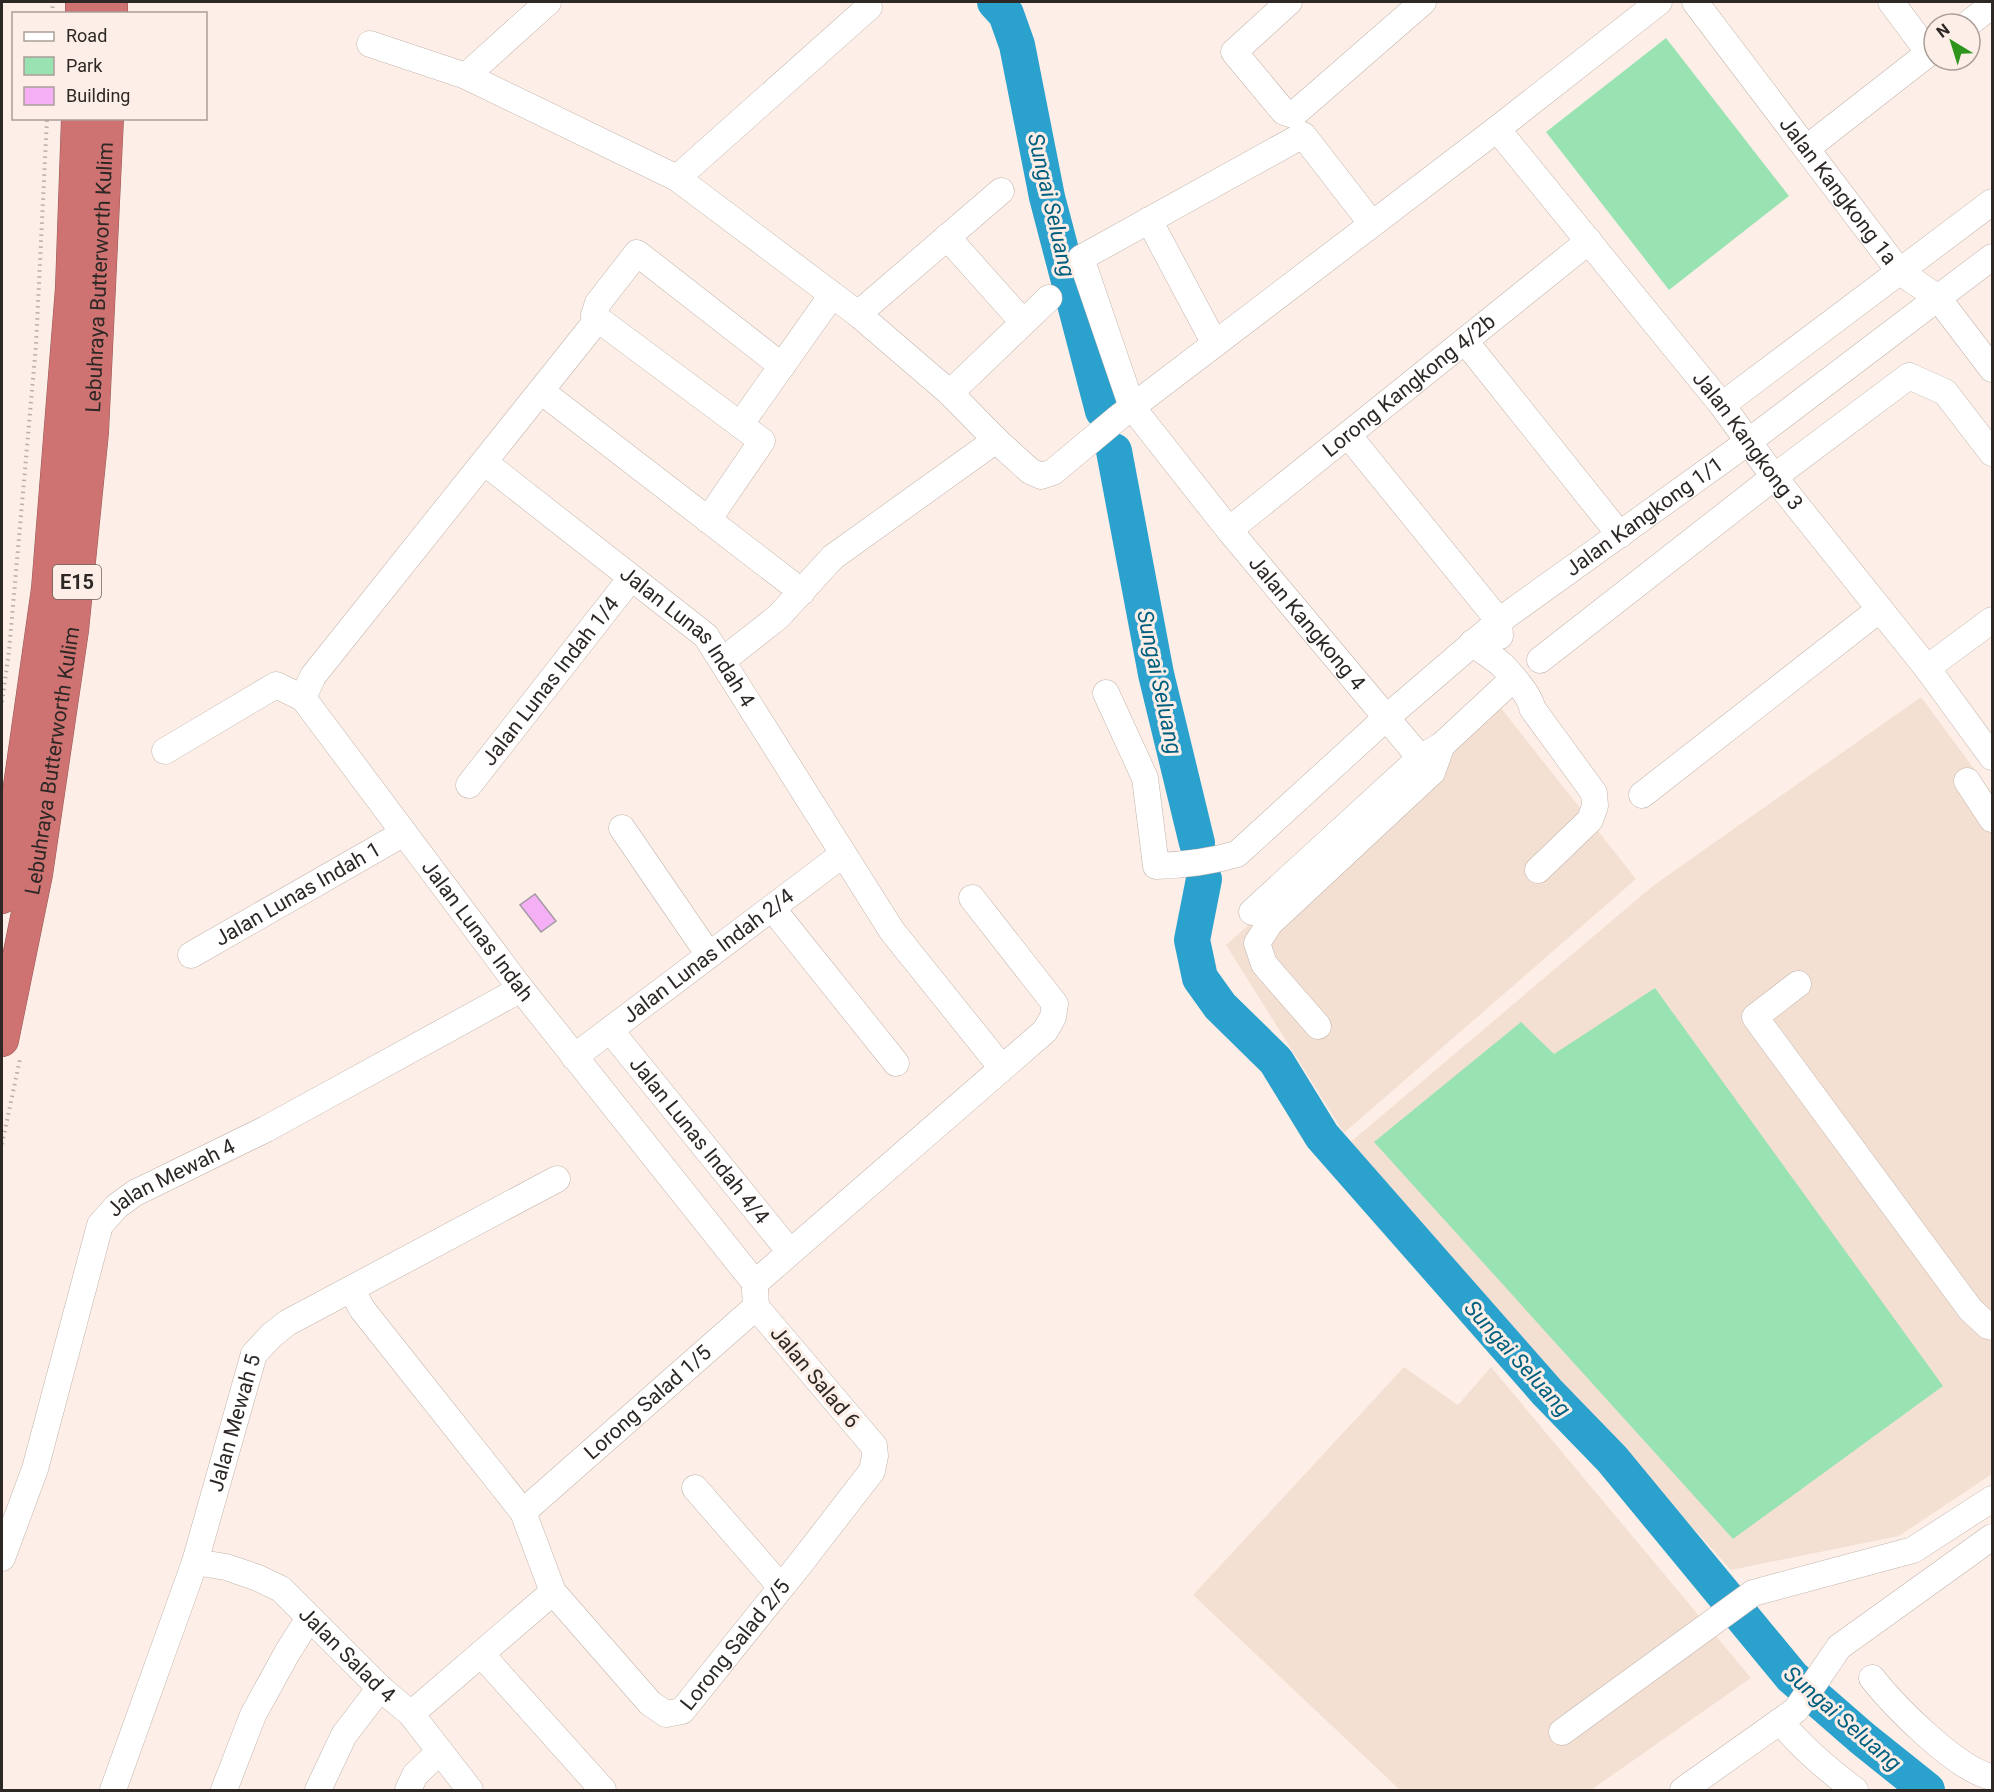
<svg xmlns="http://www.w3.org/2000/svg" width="1994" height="1792" font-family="Roboto,sans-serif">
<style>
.built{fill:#f4e0d3}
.green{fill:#99e3b3}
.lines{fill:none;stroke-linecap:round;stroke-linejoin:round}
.river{stroke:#2ba1ce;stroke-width:36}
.building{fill:#f5b0f5;stroke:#a399a3;stroke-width:1.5}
.minor-casing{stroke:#c2b5ad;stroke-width:27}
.highway-casing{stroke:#965957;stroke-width:34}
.path{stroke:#b9aea8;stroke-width:4;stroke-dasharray:1.5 4.5;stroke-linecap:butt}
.minor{stroke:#fff;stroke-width:26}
.highway{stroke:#cf7372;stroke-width:33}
.labels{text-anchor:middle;stroke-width:6;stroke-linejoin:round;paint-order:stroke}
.shield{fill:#fdefe7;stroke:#6b645f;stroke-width:1.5}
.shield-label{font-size:20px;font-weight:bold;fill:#2d2825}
.street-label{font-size:21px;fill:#2d2825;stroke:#fdefe7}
.water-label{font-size:22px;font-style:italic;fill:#015f7f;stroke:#fdefe7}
</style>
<rect width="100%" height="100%" fill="#fdefe7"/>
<g class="built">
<polygon points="1921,697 1992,793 1992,1474 1899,1536 1731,1570 1347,1145 1654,885"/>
<polygon points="1497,703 1636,879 1344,1133 1226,945"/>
<polygon points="1404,1367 1458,1405 1491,1367 1751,1678 1591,1790 1400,1790 1193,1595"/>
</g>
<g class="green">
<polygon points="1666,38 1789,196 1669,290 1546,132"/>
<polygon points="1655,988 1943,1386 1733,1539 1374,1142 1521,1022 1554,1054"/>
</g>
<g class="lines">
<g class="river">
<polyline points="995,2 1006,14 1017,45 1047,197 1103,411"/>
<polyline points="1114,451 1156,674 1197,843"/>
<polyline points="1204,879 1192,940 1200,978 1220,1006 1276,1061 1322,1136 1547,1392 1612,1459 1792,1677 1862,1738 1927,1790"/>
</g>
</g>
<polygon class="building" points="535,894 556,921 541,932 520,905"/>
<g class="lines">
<g class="minor-casing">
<g id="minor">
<polyline points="1289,2 1234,52 1284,112 1293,115 1423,2"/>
<path id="s1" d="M1695,2L1899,271L1938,298L1992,369"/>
<polyline points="1891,2 1929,53"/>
<polyline points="1968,24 1992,5"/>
<polyline points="370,44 466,76 677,178 858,314 950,393 996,440 1030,471 1041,476 1053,472 1119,417 1497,129 1659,2"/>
<polyline points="466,76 548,2"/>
<path id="s2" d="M1497,129L1722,405L1774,477L1927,668L1992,757"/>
<polyline points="1807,148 1934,49"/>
<polyline points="677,178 869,7"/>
<polyline points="1149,220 1215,344"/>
<path id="s3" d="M1372,224L1303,135L1081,258L1132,407L1229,530L1432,772"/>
<polyline points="947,237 1023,322"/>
<polyline points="858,314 1001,191"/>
<polyline points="1465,341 1620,535"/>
<polyline points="541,391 802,592"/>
<polyline points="950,393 1049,298"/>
<polyline points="1722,405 1992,202"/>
<polyline points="740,425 832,295"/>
<polyline points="1348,435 1499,621 1500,636"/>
<path id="s4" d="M484,462L706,636L892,931L1002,1068"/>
<polyline points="708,520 762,441 598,319 594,315 598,303 637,253 782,366"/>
<path id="s5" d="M1229,530L1589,241"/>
<path d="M1472,643C1482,651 1494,657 1503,666C1511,674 1532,698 1532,708L1594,793L1595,806L1590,820L1538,870"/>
<polyline points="1540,660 1774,477 1909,376 1945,392 1992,453"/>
<polyline points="722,661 778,617 833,557 996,440"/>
<polyline points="1927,668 1992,620"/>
<path id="s6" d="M1106,693L1145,778L1156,866C1184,865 1210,862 1237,854L1386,718L1499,621L1748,442L1992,257"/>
<polyline points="303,698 313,676 598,319"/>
<path id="s7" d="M165,751L276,685L303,698L521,989L755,1283"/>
<polyline points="1967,781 1992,819"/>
<path id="s8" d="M469,785L631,578"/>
<polyline points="1642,795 1880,609"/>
<polyline points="622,828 709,955"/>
<polyline points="772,908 896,1063"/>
<polyline points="1252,912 1420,758 1442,745 1513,679"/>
<path id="s9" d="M191,955L404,833"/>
<polyline points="1798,984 1755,1017 1970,1309 1988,1326 1992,1327"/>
<polyline points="1318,1026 1264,964 1257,943 1270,923 1432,772 1442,745"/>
<path id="s10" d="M610,1030L790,1252"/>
<path id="s11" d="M574,1057L842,855"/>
<polyline points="755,1283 1045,1031 1053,1017 1055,1004 972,898"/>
<path id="s12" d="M352,1290L362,1309L523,1512L553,1592L650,1703L666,1714L682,1711L800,1564L872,1471L875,1456L874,1446L756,1307"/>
<polyline points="695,1488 781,1587"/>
<path id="s13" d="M523,1512L756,1307L755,1289"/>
<path id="s14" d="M2,1558L35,1469L100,1225L117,1206L135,1193L266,1129L521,989"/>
<path id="s15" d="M195,1562L226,1567L258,1578L281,1589L380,1688L411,1714L470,1790"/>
<polyline points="481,1654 603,1790"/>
<path d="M1872,1678C1895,1707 1957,1770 1992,1777"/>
<polyline points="411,1714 553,1592"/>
<path d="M1780,1721C1802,1748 1828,1770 1855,1790"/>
<polyline points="1562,1732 1753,1593 1913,1550 1992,1499"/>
<path id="s16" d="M113,1790L195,1562L254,1354L272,1335L287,1323L557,1179"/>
<polyline points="224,1790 253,1715 287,1653 309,1618"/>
<polyline points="318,1790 344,1735 380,1688"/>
<polyline points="408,1790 415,1775 440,1751"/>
<polyline points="1683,1790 1796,1710 1839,1647 1992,1537"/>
</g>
</g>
<g class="highway-casing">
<g id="highway">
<polyline points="82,14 82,2"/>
<polyline points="111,14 111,2"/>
<polyline points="2,897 11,849 48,589 72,288 78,118"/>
<path id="s17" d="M2,1040L36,874L72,630L92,432L107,118"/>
</g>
</g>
<g class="path">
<polyline points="52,14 53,2"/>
<polyline points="2,702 9,651 36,345 47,118"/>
<polyline points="2,1144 20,1059"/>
</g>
<use href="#minor" class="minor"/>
<use href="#highway" class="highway"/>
</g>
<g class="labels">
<rect class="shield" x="53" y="565" width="48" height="34" rx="4.5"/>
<g class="shield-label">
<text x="77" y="589">E15</text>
</g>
<g class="street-label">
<text dy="7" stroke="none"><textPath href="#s1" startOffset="237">Jalan Kangkong 1a</textPath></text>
<text dy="7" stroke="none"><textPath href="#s17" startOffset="770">Lebuhraya Butterworth Kulim</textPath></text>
<text dy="7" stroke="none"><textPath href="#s5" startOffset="231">Lorong Kangkong 4/2b</textPath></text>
<text dy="7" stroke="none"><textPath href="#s2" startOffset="400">Jalan Kangkong 3</textPath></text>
<text dy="7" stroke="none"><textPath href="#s6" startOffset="794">Jalan Kangkong 1/1</textPath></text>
<text dy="7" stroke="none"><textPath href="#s3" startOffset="802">Jalan Kangkong 4</textPath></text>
<text dy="7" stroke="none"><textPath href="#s4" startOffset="270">Jalan Lunas Indah 4</textPath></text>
<text dy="7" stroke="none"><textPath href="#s8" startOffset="132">Jalan Lunas Indah 1/4</textPath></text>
<text dy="7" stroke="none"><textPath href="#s17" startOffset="284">Lebuhraya Butterworth Kulim</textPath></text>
<text dy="7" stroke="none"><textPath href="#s9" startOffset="123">Jalan Lunas Indah 1</textPath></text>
<text dy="7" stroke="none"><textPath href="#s7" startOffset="450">Jalan Lunas Indah</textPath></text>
<text dy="7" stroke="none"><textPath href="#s11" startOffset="168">Jalan Lunas Indah 2/4</textPath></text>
<text dy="7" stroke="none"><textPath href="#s10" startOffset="142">Jalan Lunas Indah 4/4</textPath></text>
<text dy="7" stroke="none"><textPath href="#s14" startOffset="434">Jalan Mewah 4</textPath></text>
<text transform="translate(815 1377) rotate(50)" y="7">Jalan Salad 6</text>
<text dy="7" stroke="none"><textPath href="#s13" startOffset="166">Lorong Salad 1/5</textPath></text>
<text dy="7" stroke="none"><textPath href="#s16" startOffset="387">Jalan Mewah 5</textPath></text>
<text dy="7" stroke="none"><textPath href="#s12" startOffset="634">Lorong Salad 2/5</textPath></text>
<text dy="7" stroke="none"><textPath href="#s15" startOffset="184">Jalan Salad 4</textPath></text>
</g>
<g class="water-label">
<text transform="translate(1052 205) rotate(77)" y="8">Sungai Seluang</text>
<text transform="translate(1160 682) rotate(78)" y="8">Sungai Seluang</text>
<text transform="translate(1518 1358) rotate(48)" y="8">Sungai Seluang</text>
<text transform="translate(1843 1718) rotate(41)" y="8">Sungai Seluang</text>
</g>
</g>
<rect width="1994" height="1792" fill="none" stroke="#2d2825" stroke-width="6"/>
<rect x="12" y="12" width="195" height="108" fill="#fdefe7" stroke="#aa9f99" stroke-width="1.5"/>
<rect x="24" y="32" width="30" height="9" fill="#ffffff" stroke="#aa9f99" stroke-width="1.5"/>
<text x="66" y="42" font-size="18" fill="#2d2825">Road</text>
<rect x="24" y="57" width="30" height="18" fill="#99e3b3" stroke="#aa9f99" stroke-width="1.5"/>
<text x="66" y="72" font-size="18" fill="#2d2825">Park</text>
<rect x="24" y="87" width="30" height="18" fill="#f5b0f5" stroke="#aa9f99" stroke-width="1.5"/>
<text x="66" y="102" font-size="18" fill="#2d2825">Building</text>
<g transform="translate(1952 42) rotate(322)"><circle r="28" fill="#fdefe7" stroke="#aa9f99" stroke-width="1.5"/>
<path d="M0-4.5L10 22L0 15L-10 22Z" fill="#2d951b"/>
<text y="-9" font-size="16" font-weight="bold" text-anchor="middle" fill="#2d2825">N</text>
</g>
</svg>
